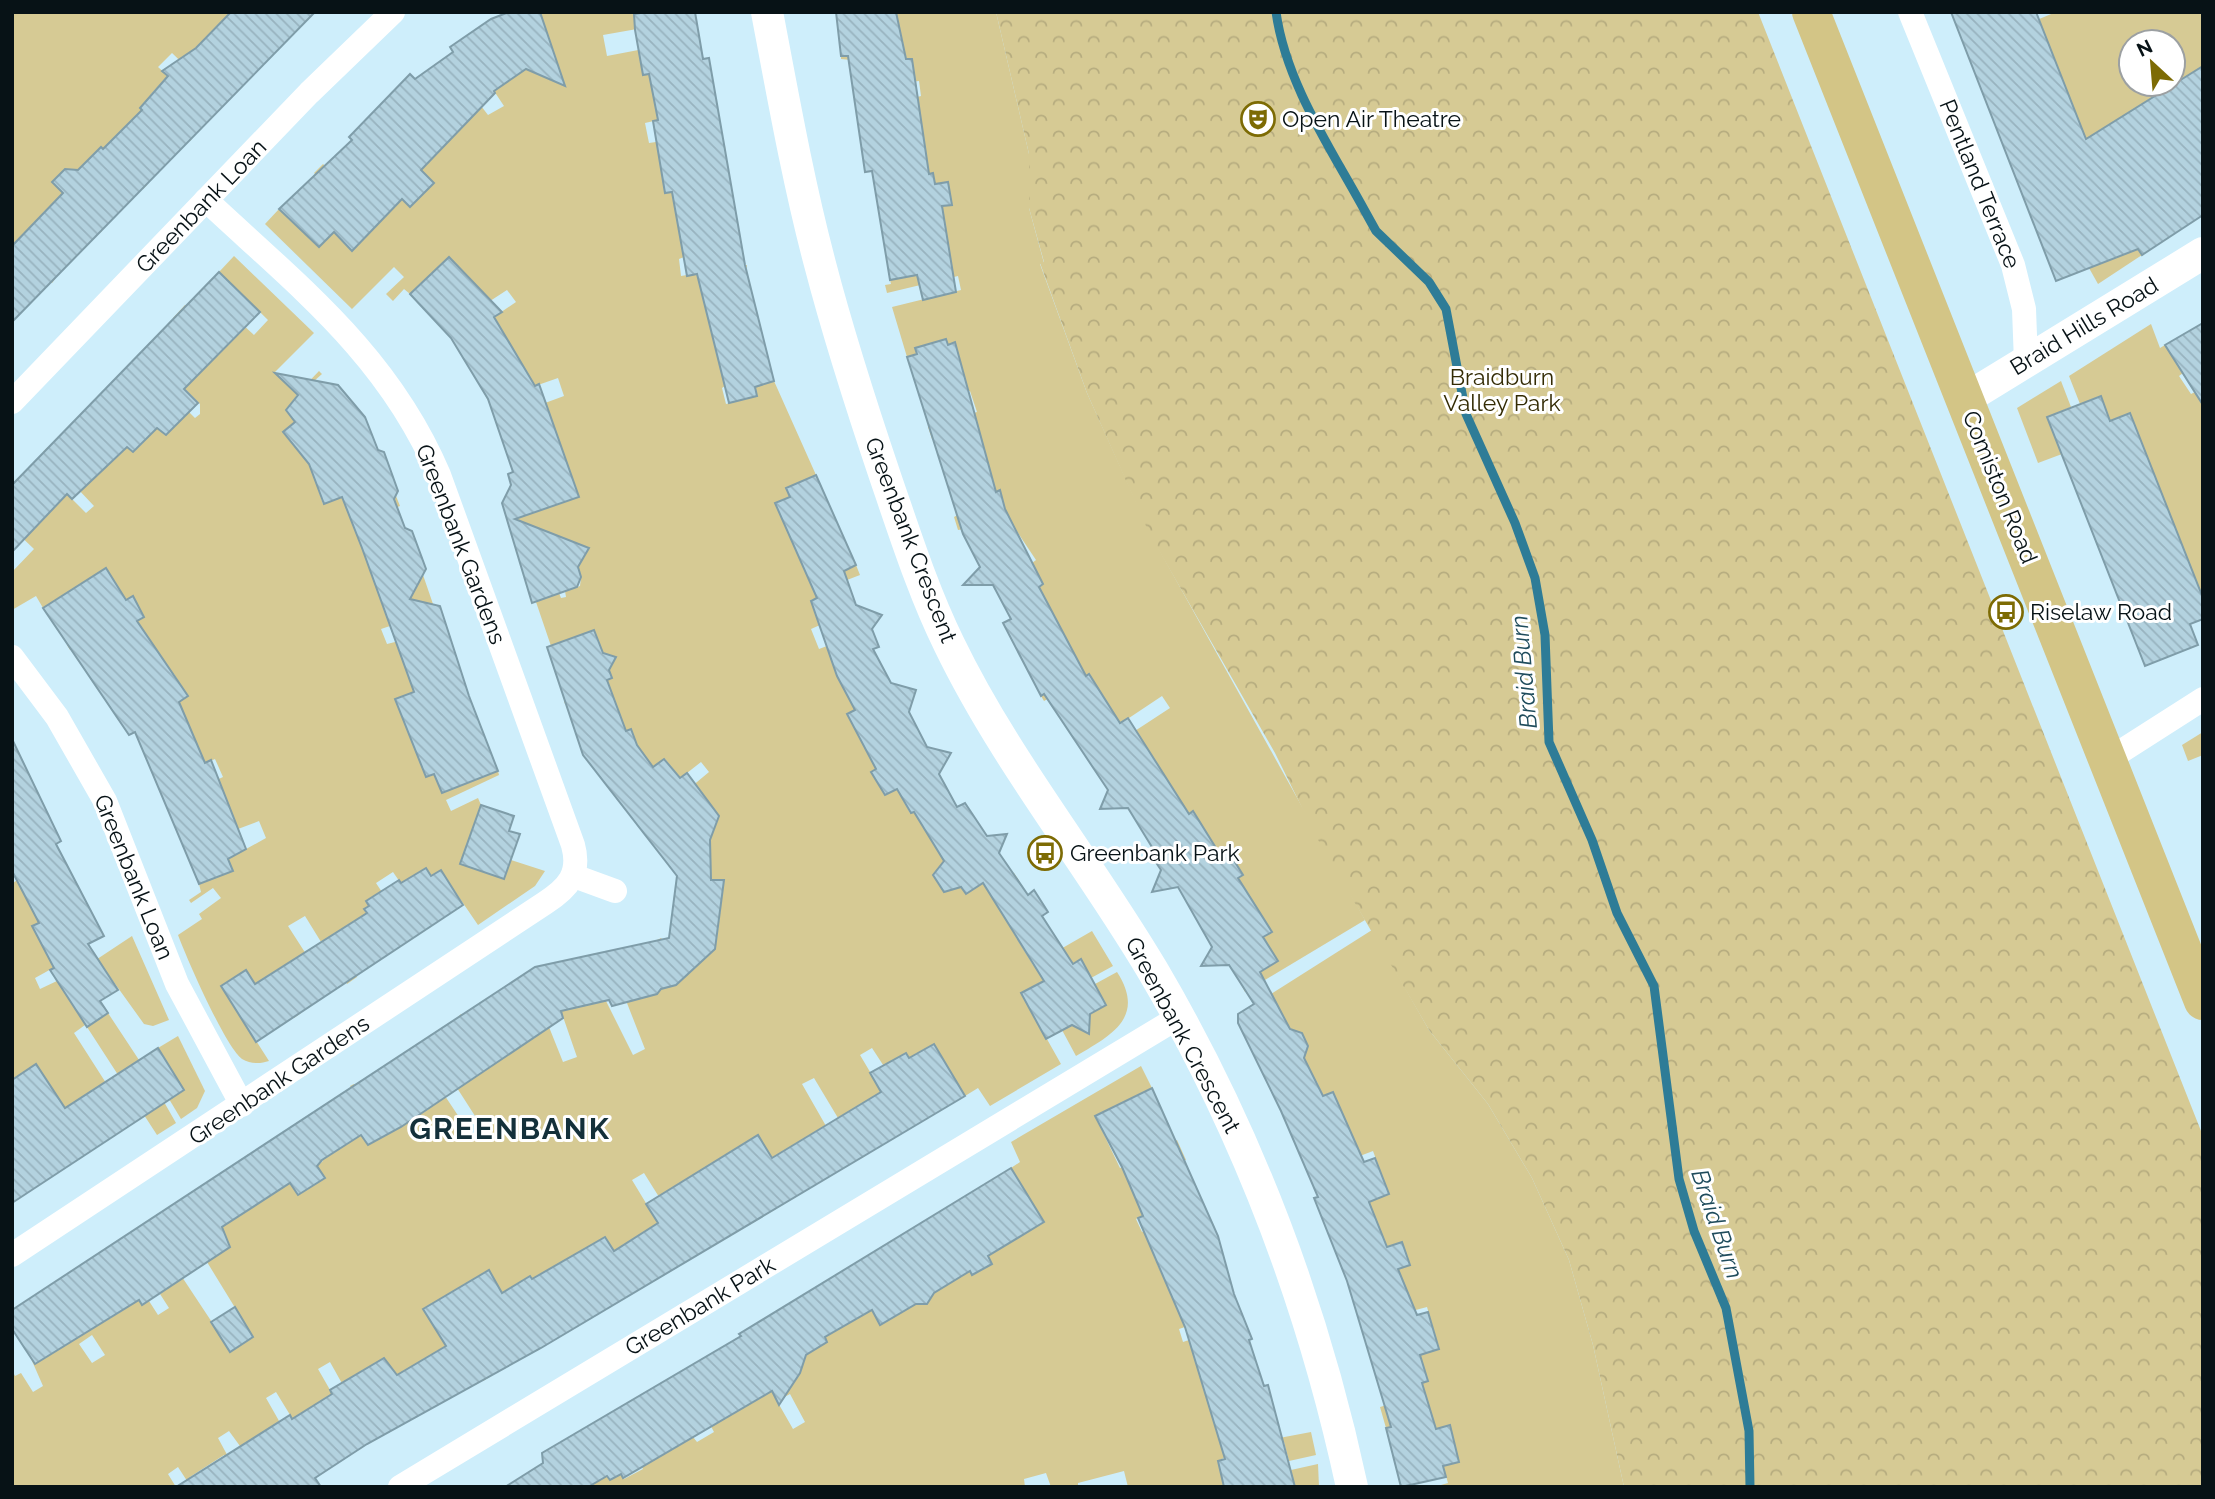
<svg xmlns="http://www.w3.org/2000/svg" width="2215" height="1499" font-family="Raleway,sans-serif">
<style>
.green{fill:#d6ca94;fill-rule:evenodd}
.park{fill:url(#park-crowns)}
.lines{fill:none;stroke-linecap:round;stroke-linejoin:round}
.stream{stroke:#2e7c97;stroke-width:9}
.building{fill:url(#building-back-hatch);stroke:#7f9da9;stroke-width:2}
.minor{stroke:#fff;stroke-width:24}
.tertiary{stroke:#fff;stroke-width:32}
.primary{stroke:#d3c586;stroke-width:38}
.labels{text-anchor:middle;stroke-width:6;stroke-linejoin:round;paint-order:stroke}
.poi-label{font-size:23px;fill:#071216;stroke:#fff;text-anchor:start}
.street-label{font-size:23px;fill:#071216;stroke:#fff}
.park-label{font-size:23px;fill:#332b04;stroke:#fff}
.water-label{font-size:24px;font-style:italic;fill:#1f4c5c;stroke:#fff}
.district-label{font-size:30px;font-weight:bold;letter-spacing:2px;fill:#14303a;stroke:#fff}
</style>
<defs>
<pattern id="park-crowns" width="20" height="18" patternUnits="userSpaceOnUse" patternTransform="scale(1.75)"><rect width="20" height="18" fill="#d6ca94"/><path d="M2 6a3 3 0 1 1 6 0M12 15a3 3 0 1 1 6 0" fill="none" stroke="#b6ac7f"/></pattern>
<pattern id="building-back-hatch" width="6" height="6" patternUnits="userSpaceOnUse" patternTransform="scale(1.75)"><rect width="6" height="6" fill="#b3d2df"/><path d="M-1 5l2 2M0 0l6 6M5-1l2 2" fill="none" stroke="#98b3bf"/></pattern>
</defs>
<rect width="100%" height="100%" fill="#ceeefb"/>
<g class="green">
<polygon points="12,12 253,12 285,43 281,47 259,26 197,47 240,89 235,94 212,72 202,82 172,53 158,67 168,76 151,94 194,136 190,141 148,100 140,108 142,110 107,145 147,185 143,189 101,147 82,175 77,170 65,169 53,182 102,231 97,235 59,198 17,241 55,279 52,283 12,245"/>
<path d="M540,12H647L637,29L603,35L607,56L675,43L643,75L649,74L658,120L645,123L649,143L656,142L660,158L725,146L726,155L697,161L672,192L684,257L679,259L681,276L747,265L725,386L722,388L726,404L756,396L755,387L774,381L816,475L786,488L790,497L775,503L808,577L856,565L860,575L847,580L849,587L811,600L820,625L811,629L819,649L827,646L880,662L882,667L844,687L855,710L847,714L883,765L872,772L885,795L897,789L910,813L914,812L921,823L955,803L957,837L937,850L944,861L933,875L944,891L961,887L966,894L984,882L997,884L1014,873L1020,882L999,896L1013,932L1033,965L1092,931L1113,966L1091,978L1081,960L1021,993L1061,1064L990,1106L978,1088L965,1096L934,1044L922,1051L917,1071L906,1053L889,1063L887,1071L872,1048L860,1055L882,1092L841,1116L865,1156L862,1158L814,1078L802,1084L826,1126L786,1150L809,1189L749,1225L718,1173L669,1202L700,1254L696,1256L644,1173L632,1180L658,1223L622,1246L645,1285L619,1248L614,1251L605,1237L532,1279L529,1276L507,1293L541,1348L537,1351L504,1295L464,1338L488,1378L483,1381L435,1302L424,1308L446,1346L411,1367L434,1407L431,1409L409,1371L398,1377L384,1358L365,1369L374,1385L344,1387L330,1362L318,1369L341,1409L330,1416L321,1401L308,1409L317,1424L306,1431L327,1470L299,1422L295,1423L276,1392L266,1398L291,1442L273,1453L261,1433L244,1444L270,1487L229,1431L218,1438L238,1475L224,1455L190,1477L191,1487L178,1467L168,1474L176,1487H12V1370L15,1376L21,1373L33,1392L43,1386L29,1354L99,1310L106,1321L122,1311L106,1249L142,1305L149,1301L158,1315L169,1308L160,1294L164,1291L153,1275L147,1224L231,1351L253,1337L207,1262L194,1191L272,1194L247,1155L251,1153L267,1178L290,1183L298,1195L325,1178L317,1166L323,1161L298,1122L301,1120L313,1138L326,1129L339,1149L361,1135L368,1145L376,1125L350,1086L354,1084L366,1102L445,1096L473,1138L484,1130L450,1077L483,1056L458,1017L461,1014L473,1033L540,1019L515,980L527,972L563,1062L577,1057L561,1011L603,1001L593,954L597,953L606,1001L633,1055L645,1049L625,998L666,988L655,941L661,938L691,971L717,938L723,889L676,883L711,880V864L684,863L691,787L709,772L701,762L673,784L677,774L665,759L653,767L638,748L600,777L631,729L626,731L610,688L565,704L564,701L609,669L608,655L603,653L594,630L551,646L536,602L559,593L561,598L566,597L565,591L580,586L581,577L571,562L584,558L586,553L584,546L513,520L578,497L545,403L564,396L558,378L489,402L481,388L521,364L494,317L516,302L507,290L487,303L481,290L449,257L410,294L404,289L393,301L386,294L404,277L394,267L352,309L265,224L279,209L319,247L334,232L353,250L373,229L314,173L323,164L345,186L402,199L410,207L385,137L478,102L488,115L504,106L494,91L501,85L467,35L491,19L509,71L536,62L558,72L559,68ZM92,1335L105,1355L92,1363L79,1344Z"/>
<path d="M896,12H996L1029,154V208L1044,263L1040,264L1087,393L1151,535L1365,920L1245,992L1241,984L1278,961L1263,937L1271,931L1260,913L1191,907L1243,875L1228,852L1220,856L1192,812L1151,838L1166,778L1145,745L1118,762L1089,761L1170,708L1162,696L1120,724L1089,675L1044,701L1041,696L1066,682L1063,676L1081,666L1043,595L1008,602L1043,584L1032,563L1036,560L1014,527C997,536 977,525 958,530L954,517L1000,491L996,492L935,438L932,439L928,427L977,412L970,391L966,392L955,342L948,345L945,339L915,348L917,354L907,357L892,307L961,290L958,276L887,293L885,285L891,284L890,280L913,276L911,262L939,207L952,204L935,184L933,174L904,179L913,98L921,96L919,81L910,82L914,74L911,59L879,63L841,59V56L904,47Z"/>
<path d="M2056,12H2203V66L2116,120L2174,234L2154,247L2138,248L2142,255L2098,284L2089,268L2098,171L2052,54L2020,27ZM2131,42H2173V84H2131Z"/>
<path d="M234,256L314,333L275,372L297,394L319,371L322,374L305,389V400L297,395L286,410L295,422L283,433L305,459L361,418L371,432L345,447L350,461L313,474L323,504L343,497L349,513L396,496L400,506L353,524L378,591L423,575L433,604L391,619L393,625L381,629L387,644L399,641L419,690L395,699L403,720L419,715L417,753L426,777L447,769L498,771L499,775L446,800L451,811L478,798L481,805L461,864L504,879L511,860L545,871L535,886L478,925L441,871L431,876L425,868L404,888L393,872L376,883L412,938L378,894L367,900L369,906L364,909L367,913L357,977L347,984L305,916L288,926L306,954L301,1013L294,1018L267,976L255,984L246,970L221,986L269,1061C260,1064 251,1064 242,1059C225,1046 187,959 178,935L202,919L199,914L221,898L213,888L191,903L189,900L201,892L199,884L232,871L228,859L266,838L259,821L238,829L226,800L168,803L223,777L215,759L198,766L138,738L134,732L188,696L174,674L146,685L154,647L137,621L144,617L140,610L70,650L67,645L129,605L106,568L43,608L36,596L12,610V572L34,549L12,528V502L37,526L67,494L86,513L94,506L43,452L48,447L82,481L118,456L97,435L105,425L133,452L143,443L135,435L150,420L166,435L183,418L128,365L132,361L177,406L180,403L195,418L200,414V404L182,386L200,367L203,370L213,359L173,318L185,305L224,343L242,324L254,335L268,320L219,272Z"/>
<polygon points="2151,324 2160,348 2165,345 2183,373 2179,376 2191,394 2203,388 2203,603 2146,454 2120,446 2140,438 2130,414 2110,421 2100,396 2080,404 2069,376"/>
<polygon points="2061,381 2071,407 2047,417 2062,454 2038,463 2017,408"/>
<polygon points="2203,732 2203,755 2188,761 2182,745"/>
<polygon points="17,880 48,918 32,926 49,959 67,955 51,964 53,968 35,978 40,989 59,980 61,983 132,936 169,1020 153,1026 144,1024 103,967 79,1015 85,1025 74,1033 106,1083 41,1184 12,1139 12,884"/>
<polygon points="1372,930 1429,1030 1488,1104 1532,1178 1569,1260 1593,1345 1624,1487 1434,1487 1448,1483 1443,1466 1459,1462 1450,1426 1434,1430 1431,1417 1386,1428 1380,1407 1425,1394 1422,1383 1428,1380 1420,1355 1439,1348 1427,1307 1408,1312 1401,1294 1406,1288 1400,1274 1393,1271 1410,1265 1402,1242 1385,1248 1369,1202 1389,1194 1373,1151 1352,1159 1317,1082 1276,1101 1272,1091 1311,1071 1302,1054 1308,1046 1302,1033 1292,1033 1283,1016 1273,1021 1271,994"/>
<path d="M1117,972C1146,1017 1112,1035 1076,1056L1062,1030L1072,1025L1080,1029L1090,1024V1014L1106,1005L1095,984Z"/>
<polygon points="108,1013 139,1060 122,1071 164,1102 176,1123 157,1135 87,1027"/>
<polygon points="178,1036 205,1091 197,1108 181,1119 169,1099 158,1048"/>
<path d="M1141,1066L1152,1088L1095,1116L1120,1168L1177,1140L1186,1160L1129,1184L1136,1199L1145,1196L1152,1212L1136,1219L1142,1232L1158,1225L1165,1242L1212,1222L1215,1229L1211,1231L1215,1241L1157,1264L1181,1314L1234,1294L1239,1309L1179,1329L1183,1342L1189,1340L1222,1449L1311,1432L1316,1455L1289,1461L1284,1442L1231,1454L1218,1461L1221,1474L1230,1472L1222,1479L1224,1487H1128L1124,1471L1078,1483V1487H1051L1046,1473L1024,1479L1025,1487H588L584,1434L610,1480L621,1474L624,1479L643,1469L636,1455L693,1437L697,1442L714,1432L704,1413L707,1411L682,1370L687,1368L723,1401L731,1415L765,1395L735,1339L741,1336L762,1375L798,1376L802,1369L794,1356L812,1345L788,1304L792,1302L818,1347L827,1342L825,1337L867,1312L849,1268L880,1325L898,1315L896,1311L915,1303H926L931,1293L970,1271L973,1275L992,1264L957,1202L1043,1222L1011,1168L1020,1162L1011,1142ZM790,1394L805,1422L793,1429L777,1401Z"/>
<polygon points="1318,1464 1319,1487 1295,1487 1291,1470"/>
</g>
<polygon class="park" points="996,12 1758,12 2203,1136 2203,1487 1624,1487 1593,1345 1569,1260 1532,1178 1488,1104 1429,1030 1317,838 1275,753 1150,535 1087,393 1040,263 1044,262 1029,208 1029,154"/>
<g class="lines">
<path class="stream" d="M1276,12C1286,84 1332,150 1366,213L1376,231L1429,282L1446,309L1466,414L1515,523L1535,578L1545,635L1549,742L1592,840L1617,913L1654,986L1679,1179L1694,1231L1726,1308L1749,1431L1750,1487"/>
</g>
<g class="building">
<polygon points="231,12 315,12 12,322 12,246 63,193 52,182 65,169 78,170 101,147 103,149 142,110 140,108 168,76 162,71 196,48"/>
<polygon points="509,12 540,12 565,86 526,69 494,91 495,93 421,170 434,183 410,207 402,199 352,251 334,232 319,247 279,209 352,140 349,137 410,74 415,79 453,52 450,47 491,19"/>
<polygon points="647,12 695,12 703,59 709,58 745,265 774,381 755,387 757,396 729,403 697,274 687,276 672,192 665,193 653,121 658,120 649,74 643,75 635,30 634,14"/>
<polygon points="836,12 896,12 906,59 912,59 929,174 933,173 935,184 948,182 952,205 942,206 956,292 923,300 917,275 890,280 872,171 865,172 848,56 841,56"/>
<polygon points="1951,12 2036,12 2086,139 2203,66 2203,215 2142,255 2138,249 2056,281"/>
<polygon points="449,257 502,312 494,317 535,386 539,384 579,497 515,519 589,548 578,567 581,577 577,587 532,603 502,503 511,485 508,474 513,472 488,399 451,338 410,294"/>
<polygon points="219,272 260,312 184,389 198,403 166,435 157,428 133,452 127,447 72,499 67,494 12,552 12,485"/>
<polygon points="2203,323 2203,405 2165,345"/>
<polygon points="946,339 948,345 955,342 996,492 1000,490 1005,509 1043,584 1039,587 1086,676 1089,674 1120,723 1128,718 1189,814 1193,811 1221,856 1228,851 1243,875 1238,878 1272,932 1263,937 1278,961 1260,972 1290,1029 1302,1033 1308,1046 1304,1058 1323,1096 1333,1092 1364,1162 1375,1158 1389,1194 1369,1202 1387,1247 1402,1242 1410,1265 1398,1269 1417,1315 1428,1312 1439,1349 1420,1355 1428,1381 1422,1383 1436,1429 1450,1425 1459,1462 1443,1466 1446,1477 1401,1487 1386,1428 1391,1427 1347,1281 1314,1198 1318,1197 1281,1111 1238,1023 1238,1014 1254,1004 1229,965 1201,966 1212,947 1178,887 1152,892 1161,870 1151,855 1155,852 1128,808 1100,809 1108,790 1044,694 1041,696 1003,623 1011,619 993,585 963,585 980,567 963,534 907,357 917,354 915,348"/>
<polygon points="275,373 338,385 365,417 378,450 384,452 398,491 394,499 405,528 412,531 426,569 410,599 440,606 469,696 498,771 442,793 434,774 426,777 395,699 414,692 362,548 342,497 324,504 309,464 283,432 295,422 286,410 298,395"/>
<polygon points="2101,396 2110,421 2130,413 2203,598 2203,619 2190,624 2198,645 2145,666 2047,417"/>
<polygon points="816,475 856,565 844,571 856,605 882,615 872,629 879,647 873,649 891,683 916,690 909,712 927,747 951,753 939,774 957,807 965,803 987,836 1007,834 999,853 1028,895 1034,890 1048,912 1042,916 1073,964 1081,959 1106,1005 1090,1014 1089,1034 1072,1025 1046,1039 1021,993 1044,981 983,883 966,894 961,887 944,892 933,875 944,861 914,812 911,813 897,789 885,795 871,772 876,769 847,714 855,710 837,676 811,601 817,598 775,503 790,497 786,488"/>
<polygon points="106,568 126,600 133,596 144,617 137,621 188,696 179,702 205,763 211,760 246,849 228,859 233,871 199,884 135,732 129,735 43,608"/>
<polygon points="594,630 603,653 616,657 609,670 612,678 607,680 626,731 631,729 637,745 653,767 664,759 680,778 687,773 719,816 710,840 711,880 724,880 715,949 676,985 661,989 657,994 612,1006 609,1000 561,1011 563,1018 401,1127 368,1145 361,1135 322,1160 317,1166 325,1178 298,1195 290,1183 222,1227 230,1247 142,1305 139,1300 35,1364 12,1329 12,1310 535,967 669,938 677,876 583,755 547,647"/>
<polygon points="12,739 61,841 56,844 104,936 88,944 118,990 100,1001 108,1013 87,1027 50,970 54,968 32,926 39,923 12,871"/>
<polygon points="481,805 514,816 509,831 520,834 504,879 460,864"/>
<polygon points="426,868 431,876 441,870 463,905 256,1042 221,986 246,970 255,984 367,913 364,909 369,906 366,901 399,880 401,883"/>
<polygon points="934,1044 965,1096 541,1348 367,1444 315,1478 321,1487 176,1487 290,1415 292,1419 332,1394 330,1390 384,1358 397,1375 446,1346 423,1309 489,1270 502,1293 530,1276 532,1279 605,1237 614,1251 658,1223 646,1204 758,1135 772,1158 881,1092 870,1073 906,1053 909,1058"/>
<polygon points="158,1048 184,1090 12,1203 12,1080 36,1064 65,1108"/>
<polygon points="1152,1088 1218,1236 1234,1294 1252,1339 1249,1340 1264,1386 1268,1385 1295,1487 1224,1487 1218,1461 1225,1459 1185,1327 1138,1218 1143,1216 1122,1167 1095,1116"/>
<polygon points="1011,1168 1044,1222 988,1256 992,1264 972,1275 970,1271 934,1293 927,1304 916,1304 880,1325 872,1310 825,1337 827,1342 806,1355 800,1373 779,1405 772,1391 623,1478 621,1474 610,1480 607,1476 588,1487 505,1487 543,1463 542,1453 741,1336 739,1334"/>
<polygon points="235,1307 253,1337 230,1352 211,1322"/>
</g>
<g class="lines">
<g class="minor">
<polyline points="1910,12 2013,265 2024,309 2026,362"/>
<polyline points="12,402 309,93 393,12"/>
<polyline points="12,657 57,717 105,801 177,984 242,1105"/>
<polyline points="2109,759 2203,699"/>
<polyline points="574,876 615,891"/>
<path d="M12,1255L545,903C568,888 581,874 573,845L439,475C388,355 299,287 206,200"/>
<polyline points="400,1487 1179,1017"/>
</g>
<g class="tertiary">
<path d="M767,12C783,96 798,181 820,264C839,337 862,408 886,479C905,534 923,591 949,644C1005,760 1088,861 1153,971C1247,1131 1313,1306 1352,1487"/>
<polyline points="1965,399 2203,253"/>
</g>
<polyline class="primary" points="1811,12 2203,1001"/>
</g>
<defs>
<g id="theatre-ring" transform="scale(1.75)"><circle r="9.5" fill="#fff" stroke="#7d6b04" stroke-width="1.5"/><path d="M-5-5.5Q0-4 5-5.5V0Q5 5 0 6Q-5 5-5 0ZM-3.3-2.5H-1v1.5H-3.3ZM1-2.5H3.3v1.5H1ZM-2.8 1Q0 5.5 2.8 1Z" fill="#7d6b04"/></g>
<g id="bus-ring" transform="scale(1.75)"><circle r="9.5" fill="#fff" stroke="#7d6b04" stroke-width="1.5"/><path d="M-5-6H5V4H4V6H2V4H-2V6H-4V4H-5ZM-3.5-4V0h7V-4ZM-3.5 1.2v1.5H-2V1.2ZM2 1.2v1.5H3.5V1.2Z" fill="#7d6b04"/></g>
</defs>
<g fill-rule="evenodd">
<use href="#theatre-ring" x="1258" y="119"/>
<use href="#bus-ring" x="2006" y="612"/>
<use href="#bus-ring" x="1045" y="853"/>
</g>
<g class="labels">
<g class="poi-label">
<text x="1282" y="127">Open Air Theatre</text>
<text x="2030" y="620">Riselaw Road</text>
<text x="1070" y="861">Greenbank Park</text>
</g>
<g class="street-label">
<text transform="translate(1980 184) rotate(68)" y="8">Pentland Terrace</text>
<text transform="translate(201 206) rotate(-46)" y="8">Greenbank Loan</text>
<text transform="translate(2084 326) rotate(-31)" y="8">Braid Hills Road</text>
<text transform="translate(2000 487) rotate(68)" y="8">Comiston Road</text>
<text transform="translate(911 540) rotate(69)" y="8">Greenbank Crescent</text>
<text transform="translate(461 544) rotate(69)" y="8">Greenbank Gardens</text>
<text transform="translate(134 877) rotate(68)" y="8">Greenbank Loan</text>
<text transform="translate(1183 1035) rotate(62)" y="8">Greenbank Crescent</text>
<text transform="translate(279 1080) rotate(-34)" y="8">Greenbank Gardens</text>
<text transform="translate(700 1306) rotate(-31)" y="8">Greenbank Park</text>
</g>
<g class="park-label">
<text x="1502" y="385">Braidburn<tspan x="1502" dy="26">Valley Park</tspan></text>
</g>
<g class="water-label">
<text transform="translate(1524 672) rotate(-95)" y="8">Braid Burn</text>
<text transform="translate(1717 1224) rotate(71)" y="8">Braid Burn</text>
</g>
<g class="district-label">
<text x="510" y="1139">GREENBANK</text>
</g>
</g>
<rect width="2215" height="1499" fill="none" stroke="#071216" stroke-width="28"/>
<g transform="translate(2152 63) rotate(334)"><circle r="33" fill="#ffffff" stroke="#9ca0a2" stroke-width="2"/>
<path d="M0-5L12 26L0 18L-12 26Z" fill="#7d6b04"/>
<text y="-10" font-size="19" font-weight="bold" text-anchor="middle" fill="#071216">N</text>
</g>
</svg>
